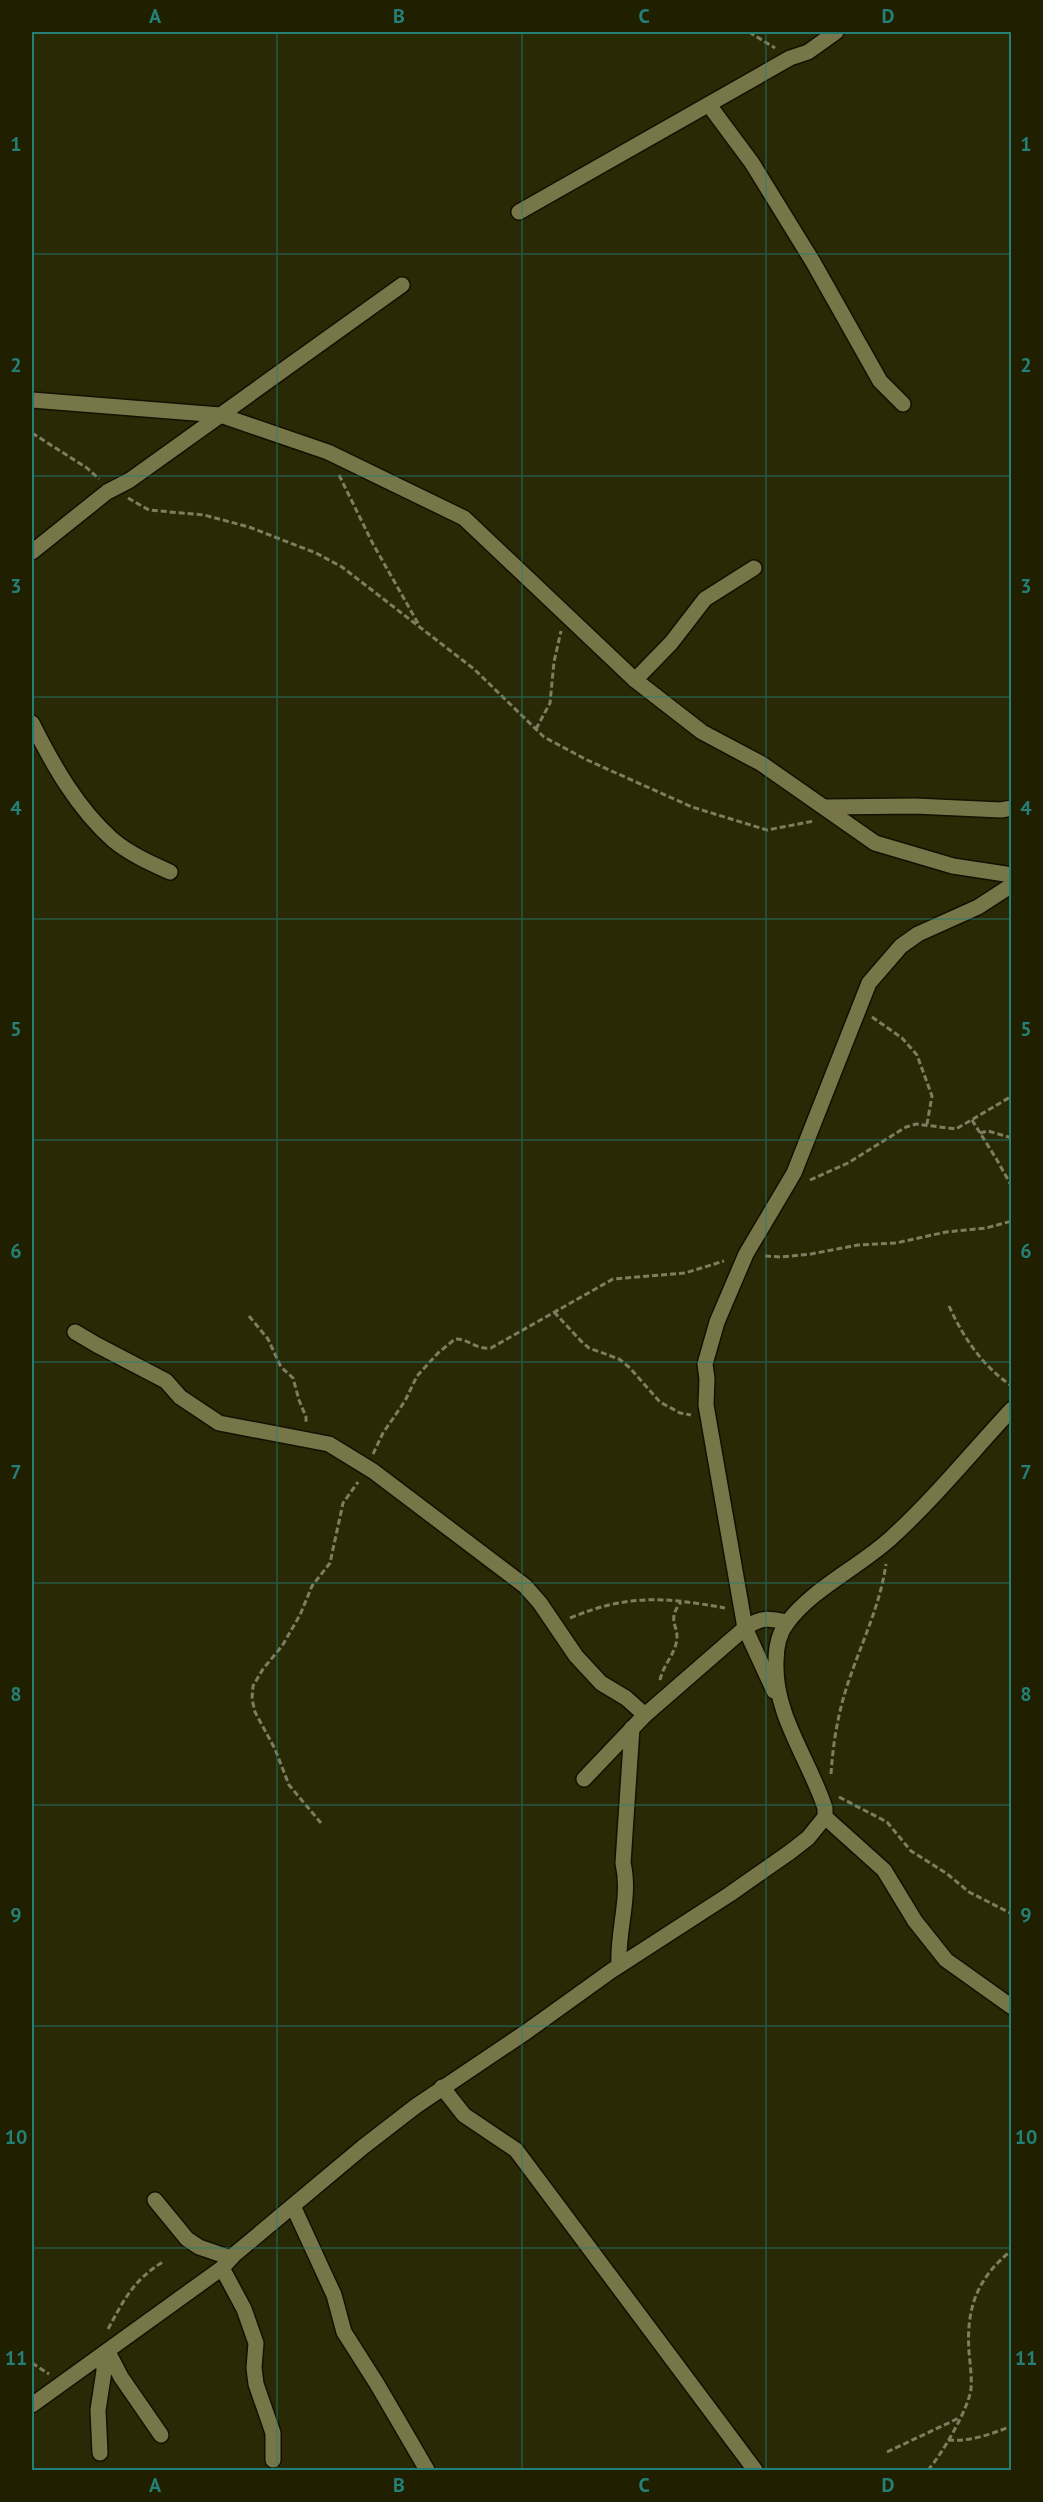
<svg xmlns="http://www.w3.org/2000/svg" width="1043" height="2502" font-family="'PT Sans',sans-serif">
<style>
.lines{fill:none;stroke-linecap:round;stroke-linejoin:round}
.minor-casing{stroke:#121100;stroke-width:18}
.path{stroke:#7e7d60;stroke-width:3;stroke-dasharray:6 3;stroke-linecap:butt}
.minor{stroke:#777648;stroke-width:15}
.grid{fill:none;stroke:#248077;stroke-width:1.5;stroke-opacity:0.55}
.neatline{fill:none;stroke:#248077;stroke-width:2}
.grid-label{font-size:20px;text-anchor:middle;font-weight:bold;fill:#248077}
</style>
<rect width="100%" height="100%" fill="#2a2906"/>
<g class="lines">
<g class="minor-casing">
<g id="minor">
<polyline points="709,105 752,163 813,262 880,381 903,404"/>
<polyline points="519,212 790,58 808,52 836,32"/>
<polyline points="32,400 220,415 328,452 464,518 635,680 702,732 762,764 875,843 953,866 1012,875"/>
<polyline points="32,552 107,492 130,480 402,285"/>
<polyline points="635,680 671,643 705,599 754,568"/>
<path d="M32,723C53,765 77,808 113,840C130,854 150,863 170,872"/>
<polyline points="825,807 915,806 1001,810 1012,808"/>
<polyline points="75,1332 97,1345 166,1381 180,1397 219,1423 329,1444 373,1471 525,1586 540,1603 576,1656 601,1683 626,1698 645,1715"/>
<path d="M787,1622C768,1618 761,1617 745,1628L706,1405L707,1379L705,1364L717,1322L746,1254L794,1173L869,983L901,946L918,934L978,907L1012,885"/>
<polyline points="584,1779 645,1715 745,1628 774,1691"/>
<polyline points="825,1817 884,1870 915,1921 946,1960 1012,2007"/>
<path d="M619,1965C617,1931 631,1897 623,1863L632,1728"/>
<polyline points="442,2087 464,2115 516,2150 755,2470"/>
<polyline points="155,2200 187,2239 199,2247 231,2258"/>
<polyline points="293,2206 334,2295 344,2332 377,2384 427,2470"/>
<polyline points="222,2268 244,2309 256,2343 254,2368 256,2384 273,2433 273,2460"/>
<polyline points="108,2352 121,2377 161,2435"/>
<path d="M32,2405L222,2268L235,2254L363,2147L416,2106L526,2032L611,1971L730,1894L790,1852L808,1838L825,1817V1808C809,1759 774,1715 776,1662C776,1649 779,1633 787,1623C812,1589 859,1567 890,1539C934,1499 971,1453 1012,1409"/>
<polyline points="100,2453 98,2410 104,2371 103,2355"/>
</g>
</g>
<g class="path">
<polyline points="749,32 775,48"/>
<polyline points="32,433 87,468 99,479"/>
<polyline points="339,475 373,544 419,625"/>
<polyline points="128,498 149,510 204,515 249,527 316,553 342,567 474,669 544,737 587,760 692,807 767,830 814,821"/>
<polyline points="536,729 550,703 554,662 561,631"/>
<polyline points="872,1017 902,1038 917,1055 932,1096 927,1124"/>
<polyline points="972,1120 997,1160 1012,1187"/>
<polyline points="980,1133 988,1131 1012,1138"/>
<polyline points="810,1180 848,1163 906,1127 916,1124 956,1129 1012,1096"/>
<polyline points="765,1256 781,1257 811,1254 858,1245 896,1243 946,1232 986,1228 1012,1221"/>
<path d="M949,1306C963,1337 983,1367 1012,1386"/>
<polyline points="554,1312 581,1341 589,1348 619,1359 630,1368 660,1402 680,1413 691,1415"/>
<polyline points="249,1316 268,1339 281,1367 293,1378 299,1400 306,1417 306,1424"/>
<path d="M373,1454L383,1433L405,1401L417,1376L438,1353L455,1339C468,1338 475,1350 491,1348L613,1279L685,1273L724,1261"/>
<path d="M570,1618C628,1594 664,1597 725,1608"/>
<path d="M660,1680C663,1666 673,1656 676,1644C681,1626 665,1622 681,1602"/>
<path d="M831,1774C833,1743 838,1713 848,1683C861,1644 880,1606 886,1564"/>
<polyline points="839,1797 887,1822 911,1851 946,1873 969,1892 1012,1914"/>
<polyline points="321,1823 289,1785 275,1749 255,1712 252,1699 253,1686 263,1669 282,1646 300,1615 312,1586 330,1563 343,1503 358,1482"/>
<path d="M108,2329C124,2300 133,2280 163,2262"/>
<polyline points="32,2363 49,2374"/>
<path d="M948,2440C970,2442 991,2434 1012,2426"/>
<polyline points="887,2452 959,2418"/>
<path d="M928,2470C942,2454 968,2410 971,2389C972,2376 970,2364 969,2352C966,2308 977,2278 1012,2250"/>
</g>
<use href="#minor" class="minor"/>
</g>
<path class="grid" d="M277,32V2470M522,32V2470M766,32V2470M32,254H1012M32,476H1012M32,697H1012M32,919H1012M32,1140H1012M32,1362H1012M32,1583H1012M32,1805H1012M32,2026H1012M32,2248H1012"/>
<rect width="1043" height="2502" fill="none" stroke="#201f00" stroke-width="66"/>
<rect x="33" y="33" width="977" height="2436" class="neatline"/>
<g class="grid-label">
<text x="155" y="23">A</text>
<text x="399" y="23">B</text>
<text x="644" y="23">C</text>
<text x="888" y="23">D</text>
<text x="16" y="151">1</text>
<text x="1026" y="151">1</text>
<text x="16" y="372">2</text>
<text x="1026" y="372">2</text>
<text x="16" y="593">3</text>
<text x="1026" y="593">3</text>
<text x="16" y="815">4</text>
<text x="1026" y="815">4</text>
<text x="16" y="1036">5</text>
<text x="1026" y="1036">5</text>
<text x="16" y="1258">6</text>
<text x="1026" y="1258">6</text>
<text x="16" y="1479">7</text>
<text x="1026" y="1479">7</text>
<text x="16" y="1701">8</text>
<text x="1026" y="1701">8</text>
<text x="16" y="1922">9</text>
<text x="1026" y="1922">9</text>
<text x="16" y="2144">10</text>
<text x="1026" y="2144">10</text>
<text x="16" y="2365">11</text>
<text x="1026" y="2365">11</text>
<text x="155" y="2492">A</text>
<text x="399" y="2492">B</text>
<text x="644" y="2492">C</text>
<text x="888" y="2492">D</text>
</g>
</svg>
